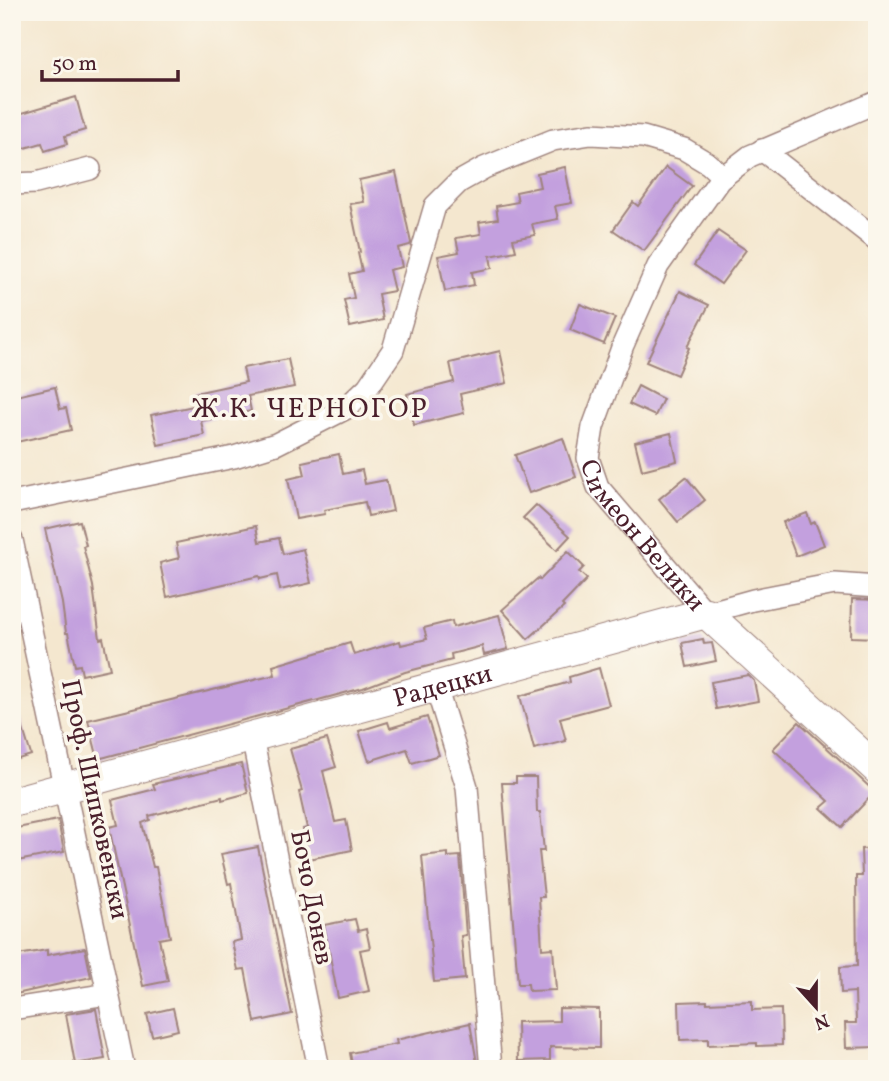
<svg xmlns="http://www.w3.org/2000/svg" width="889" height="1081" font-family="Vollkorn,serif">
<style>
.building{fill:#c3a0de}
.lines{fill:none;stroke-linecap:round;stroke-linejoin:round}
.street-casing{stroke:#9f837d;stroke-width:24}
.secondary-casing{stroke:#9f837d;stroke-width:32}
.street{stroke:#fff;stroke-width:21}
.secondary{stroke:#fff;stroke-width:30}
.labels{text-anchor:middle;stroke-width:7;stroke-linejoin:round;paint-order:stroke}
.street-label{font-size:26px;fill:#4a1f2b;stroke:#fbf7ec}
.neighbourhood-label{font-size:28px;letter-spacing:2px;fill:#4a1f2b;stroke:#fbf7ec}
</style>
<rect width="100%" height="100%" fill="#fbf7ec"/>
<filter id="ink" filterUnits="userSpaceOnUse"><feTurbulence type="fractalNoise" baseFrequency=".0143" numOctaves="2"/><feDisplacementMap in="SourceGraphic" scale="14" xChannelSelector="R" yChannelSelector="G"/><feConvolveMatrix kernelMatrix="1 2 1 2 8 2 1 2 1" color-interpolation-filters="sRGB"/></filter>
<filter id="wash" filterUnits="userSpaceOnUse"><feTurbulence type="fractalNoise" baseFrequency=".00686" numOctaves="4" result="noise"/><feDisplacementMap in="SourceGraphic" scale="28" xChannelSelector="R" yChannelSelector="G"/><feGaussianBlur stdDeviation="1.57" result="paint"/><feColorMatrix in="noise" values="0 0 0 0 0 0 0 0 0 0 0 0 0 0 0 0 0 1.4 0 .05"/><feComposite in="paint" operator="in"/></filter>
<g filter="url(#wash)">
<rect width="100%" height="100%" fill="#f4e7cf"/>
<g id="blocks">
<g class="building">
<polygon points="76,97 85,130 65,136 67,144 45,151 42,143 18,150 15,140 12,141 12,116"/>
<polygon points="565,167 572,203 555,206 558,219 532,224 535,235 513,239 516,251 490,256 492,268 472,272 474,285 445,291 438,256 459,252 456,238 481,234 479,222 498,219 496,206 518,202 516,192 540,187 537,173"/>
<polygon points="666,167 692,186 644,251 613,230 633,202 638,206"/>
<polygon points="396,172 411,243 410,245 398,248 402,267 389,270 394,291 378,294 383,320 350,327 344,300 354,298 349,274 362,271 358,253 360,252 350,204 364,202 359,180"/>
<polygon points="718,231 746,250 721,284 694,265"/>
<polygon points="680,291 709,305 687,347 689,348 677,375 646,362"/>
<polygon points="580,304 615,318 604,344 570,330"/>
<polygon points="500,351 507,383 460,394 464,413 414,425 407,394 454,382 450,363"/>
<polygon points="288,359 294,387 248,396 251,411 201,421 204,435 158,445 151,415 198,405 195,393 246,382 243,368"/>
<polygon points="638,386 663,399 655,416 629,404"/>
<polygon points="55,387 60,409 66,408 71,430 12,443 12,417 16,416 12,397"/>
<polygon points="671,433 677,461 642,470 635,442"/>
<polygon points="563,438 576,477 529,493 515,455"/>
<polygon points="339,454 343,474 362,470 365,484 386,480 393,511 368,516 365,502 324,510 325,514 296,519 288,479 305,475 302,462"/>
<polygon points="686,477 705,500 678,522 659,499"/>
<polygon points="536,505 570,536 557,550 523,518"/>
<polygon points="807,513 811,524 815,522 824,545 796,556 783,522"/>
<polygon points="80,521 86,545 83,546 93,586 100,639 103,638 110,669 82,675 80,665 75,666 68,633 66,633 62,603 45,529"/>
<polygon points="256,526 259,542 279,538 283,554 303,549 311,583 280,590 277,575 260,579 259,576 167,597 160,563 179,558 176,543"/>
<polygon points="568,551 584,567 579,572 587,579 562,605 564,607 528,639 502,610 538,578 540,580"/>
<polygon points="852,599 877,600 877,638 851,637"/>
<polygon points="499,615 508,649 484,655 482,646 451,654 452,660 405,672 363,688 98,759 88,720 275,675 273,666 350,643 354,655 400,641 401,645 427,639 424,628 452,621 453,627"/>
<polygon points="703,639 704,644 712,643 716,661 687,667 682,643"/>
<polygon points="599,668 609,705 560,718 566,741 534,749 520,696 570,682 569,677"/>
<polygon points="748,675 754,681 758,701 716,709 711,682"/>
<polygon points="12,706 16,706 31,755 12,761"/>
<polygon points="427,717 439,755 412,763 407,749 369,761 359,731 388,722 390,728"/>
<polygon points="799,722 875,792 842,827 821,808 829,801 773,749"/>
<polygon points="327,739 336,767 323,771 335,822 346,820 352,850 309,859 303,829 307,828 299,792 302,791 290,749"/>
<polygon points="241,764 248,793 222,800 222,797 149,816 150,820 142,823 153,867 156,867 170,937 159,939 168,981 143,986 109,827 118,825 112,800 155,789 153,784"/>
<polygon points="516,777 536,777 537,812 540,812 544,851 539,851 544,897 539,897 542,949 553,948 556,990 529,991 528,984 518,984 502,783 516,783"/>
<polygon points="58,820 64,852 12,862 12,829"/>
<polygon points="258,847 292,1014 255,1022 245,969 238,970 232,942 241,940 231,883 228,884 221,854"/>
<polygon points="877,848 877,1047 846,1048 845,1023 856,1023 855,992 841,993 840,967 857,966 856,876 862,876 861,849"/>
<polygon points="448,853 448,857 460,856 466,935 461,936 465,979 434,982 422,856"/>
<polygon points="355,919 358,931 366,929 370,948 360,950 369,991 338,998 324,925"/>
<polygon points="85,948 91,977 16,994 12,956 47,950 47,955"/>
<polygon points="707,1001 707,1003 752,1001 752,1010 781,1009 782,1045 757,1046 757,1043 708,1045 708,1039 680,1040 679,1002"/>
<polygon points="173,1008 178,1030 152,1036 147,1014"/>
<polygon points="559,1008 599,1009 599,1048 550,1047 550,1060 518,1061 517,1022 559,1021"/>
<polygon points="96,1009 105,1059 75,1064 66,1014"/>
<polygon points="470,1023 477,1063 451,1069 353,1069 350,1053 397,1044 396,1040"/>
</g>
</g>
</g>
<g filter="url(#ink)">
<use href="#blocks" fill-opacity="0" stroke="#9f837d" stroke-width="2"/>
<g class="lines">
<g class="street-casing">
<g id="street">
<path id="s1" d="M877,102L750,156L720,179L658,266L623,345L593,427L588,458L598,487L706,613L753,600L835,584L877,587"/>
<polyline points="762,150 877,240"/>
<polyline points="12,184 36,183 90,169"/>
<polyline points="12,503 234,457 276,444 345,409 368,387 393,350 435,206 459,182 484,168 553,140 591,134 643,137 684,149 709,164 723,177"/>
<polyline points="12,540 124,1069"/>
<polyline points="436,687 467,787 491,1069"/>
<polyline points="252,737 319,1069"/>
<polyline points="12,1009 108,994"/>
</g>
</g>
<g class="secondary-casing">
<g id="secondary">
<path id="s2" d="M12,802L706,613L877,769"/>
</g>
</g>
<use href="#street" class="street"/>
<use href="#secondary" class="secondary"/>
</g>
</g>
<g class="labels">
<g class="street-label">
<text dy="9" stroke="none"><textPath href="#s1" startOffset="583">Симеон Велики</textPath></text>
<text dy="9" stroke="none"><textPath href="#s2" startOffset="446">Радецки</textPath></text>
<text transform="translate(96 799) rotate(78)" y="9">Проф. Шипковенски</text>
<text transform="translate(313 897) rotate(79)" y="9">Бочо Донев</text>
</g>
<g class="neighbourhood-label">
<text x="310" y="417">Ж.К. ЧЕРНОГОР</text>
</g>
</g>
<rect width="889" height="1081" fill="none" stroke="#fbf7ec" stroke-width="42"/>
<g transform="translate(816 1007) rotate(159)" stroke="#fbf7ec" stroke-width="5" paint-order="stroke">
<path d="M0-5L12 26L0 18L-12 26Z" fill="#4a1f2b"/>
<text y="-10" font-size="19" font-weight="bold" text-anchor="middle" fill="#4a1f2b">N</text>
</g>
<path d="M42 70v10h136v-10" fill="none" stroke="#4a1f2b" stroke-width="3.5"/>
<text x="52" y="70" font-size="21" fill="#4a1f2b" stroke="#fbf7ec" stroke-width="5" paint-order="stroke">50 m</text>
</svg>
